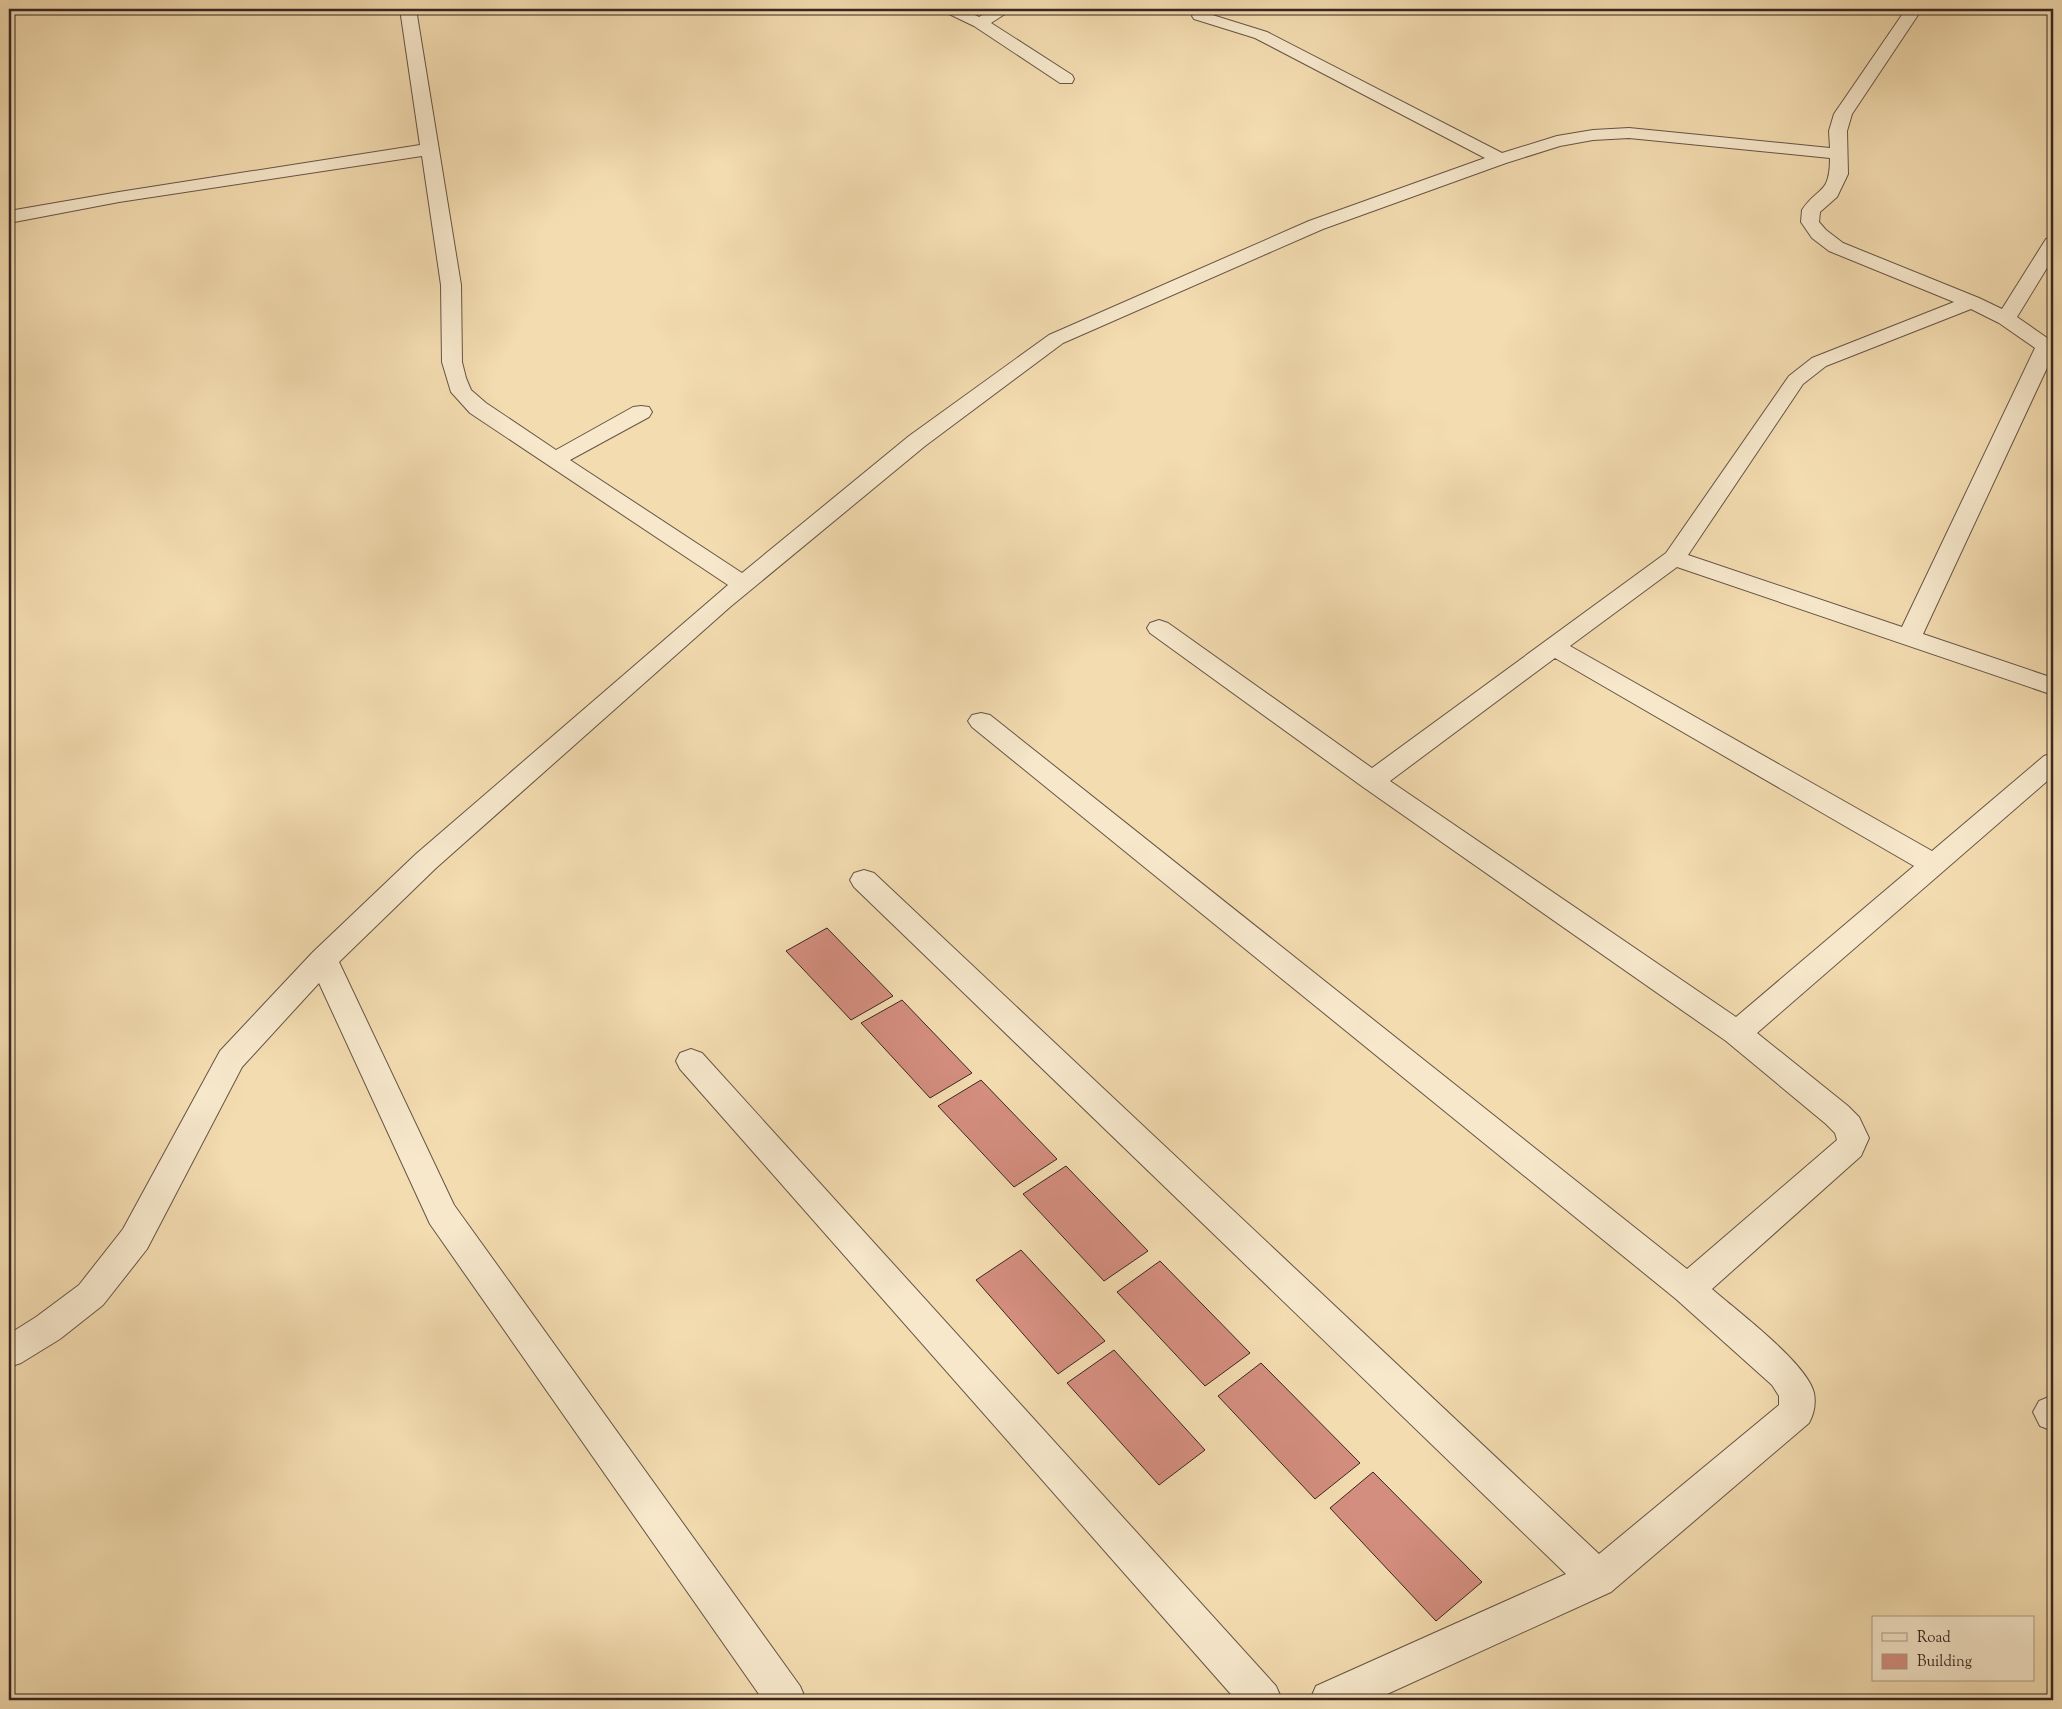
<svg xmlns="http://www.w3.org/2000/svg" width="2062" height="1709" font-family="'Sorts Mill Goudy',serif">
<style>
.building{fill:#d48e7f;stroke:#372721}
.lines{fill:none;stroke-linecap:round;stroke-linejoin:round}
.minor-casing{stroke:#665445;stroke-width:2}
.minor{fill:#f7e8cc;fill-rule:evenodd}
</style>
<rect width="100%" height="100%" fill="#f3dcb0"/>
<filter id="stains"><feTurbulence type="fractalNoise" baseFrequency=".004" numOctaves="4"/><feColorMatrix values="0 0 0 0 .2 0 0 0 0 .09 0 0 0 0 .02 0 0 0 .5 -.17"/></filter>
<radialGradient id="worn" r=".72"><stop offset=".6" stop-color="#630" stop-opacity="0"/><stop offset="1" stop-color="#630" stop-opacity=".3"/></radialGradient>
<g class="building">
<polygon points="827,928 893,996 851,1020 786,951"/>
<polygon points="902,1000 972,1073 930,1098 861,1023"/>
<polygon points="981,1080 1057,1159 1014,1187 938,1106"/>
<polygon points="1066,1166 1148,1251 1104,1281 1023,1194"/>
<polygon points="1021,1250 1105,1341 1058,1374 976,1280"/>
<polygon points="1160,1261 1250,1353 1205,1386 1117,1292"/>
<polygon points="1114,1350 1205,1450 1159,1485 1067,1383"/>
<polygon points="1261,1363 1360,1463 1315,1499 1218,1396"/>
<polygon points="1373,1472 1482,1582 1436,1621 1330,1508"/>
</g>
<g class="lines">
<g class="minor-casing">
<g id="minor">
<path d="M400,9H416L461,285L462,362L466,378L471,390L486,403L556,450L633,407L641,406L649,407L652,412L649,417L570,460L742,573L909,436L1049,335L1309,221L1485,158L1255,38L1194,19L1192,16L1194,13H1206L1267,32L1502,153L1557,136L1593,130L1629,128L1830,148L1829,131L1834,114L1906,9H1922L1852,114L1847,131L1848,174L1837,197L1820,212L1819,222L1826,230L1843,243L1979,298L2002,309L2046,239L2053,237V258L2017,317L2053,342V355L1923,634L2053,678V695L1677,567L1570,646L1932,851L2044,756L2053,753V776L1757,1033L1848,1106L1859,1117L1869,1138L1861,1156L1712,1289C1737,1311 1807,1363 1814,1393C1816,1404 1814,1414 1809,1423L1611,1592L1374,1700H1310L1316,1686L1566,1574L854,887L850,880L854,873L864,870L874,873L1599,1554L1779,1405V1396L1772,1385L1676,1299L972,727L968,721L972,715L981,713L990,715L1687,1269L1837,1140L1835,1133L1826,1124L1726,1041L1363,787L1150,633L1147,628L1150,623L1159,620L1168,623L1372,768L1666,553L1789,376L1812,358L1954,302L1829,251L1812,238L1801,222L1802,210C1818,186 1830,195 1830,158L1629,138L1593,140L1560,146L1506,163L1323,229L1063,343L925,446L730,607L436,868L339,962L454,1205L800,1686L806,1700H763L430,1224L319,983L242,1067L147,1249L103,1305L60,1339L21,1363L9,1367V1334L36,1317L79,1285L123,1229L220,1051L313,952L416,854L728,585L470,413L451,392L442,362L441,285L422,156L119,202L9,223V211L119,192L420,145ZM1971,309L1999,323L2035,348L1902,627L1688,555L1803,384L1826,366ZM1555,658L1914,866L1736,1017L1390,781Z"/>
<polygon points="943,9 963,9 979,17 992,9 1010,9 1008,12 991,23 1072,75 1074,79 1072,83 1060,83 974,26 945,12"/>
<polygon points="691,1049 702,1053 1276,1686 1282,1700 1236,1700 680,1069 676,1061 680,1053"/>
<polygon points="2051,1396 2053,1397 2053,1431 2040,1426 2033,1412 2039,1401"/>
</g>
</g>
<use href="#minor" class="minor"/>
</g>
<rect width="2062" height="1709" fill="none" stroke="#f3dcb0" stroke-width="30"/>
<rect x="10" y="10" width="2042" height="1689" fill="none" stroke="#372721" stroke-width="2.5"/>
<rect x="15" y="15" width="2032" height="1679" fill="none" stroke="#372721"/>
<rect x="1872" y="1616" width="162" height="65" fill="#f7e8cc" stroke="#aa9b88"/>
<rect x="1882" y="1633" width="25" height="8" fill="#f7e8cc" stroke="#aa9b88"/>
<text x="1917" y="1642" font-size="15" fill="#372721">Road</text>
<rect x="1882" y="1654" width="25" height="15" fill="#d48e7f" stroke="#aa9b88"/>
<text x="1917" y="1666" font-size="15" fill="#372721">Building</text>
<rect width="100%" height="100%" filter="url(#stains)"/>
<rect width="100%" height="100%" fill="url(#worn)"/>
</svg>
